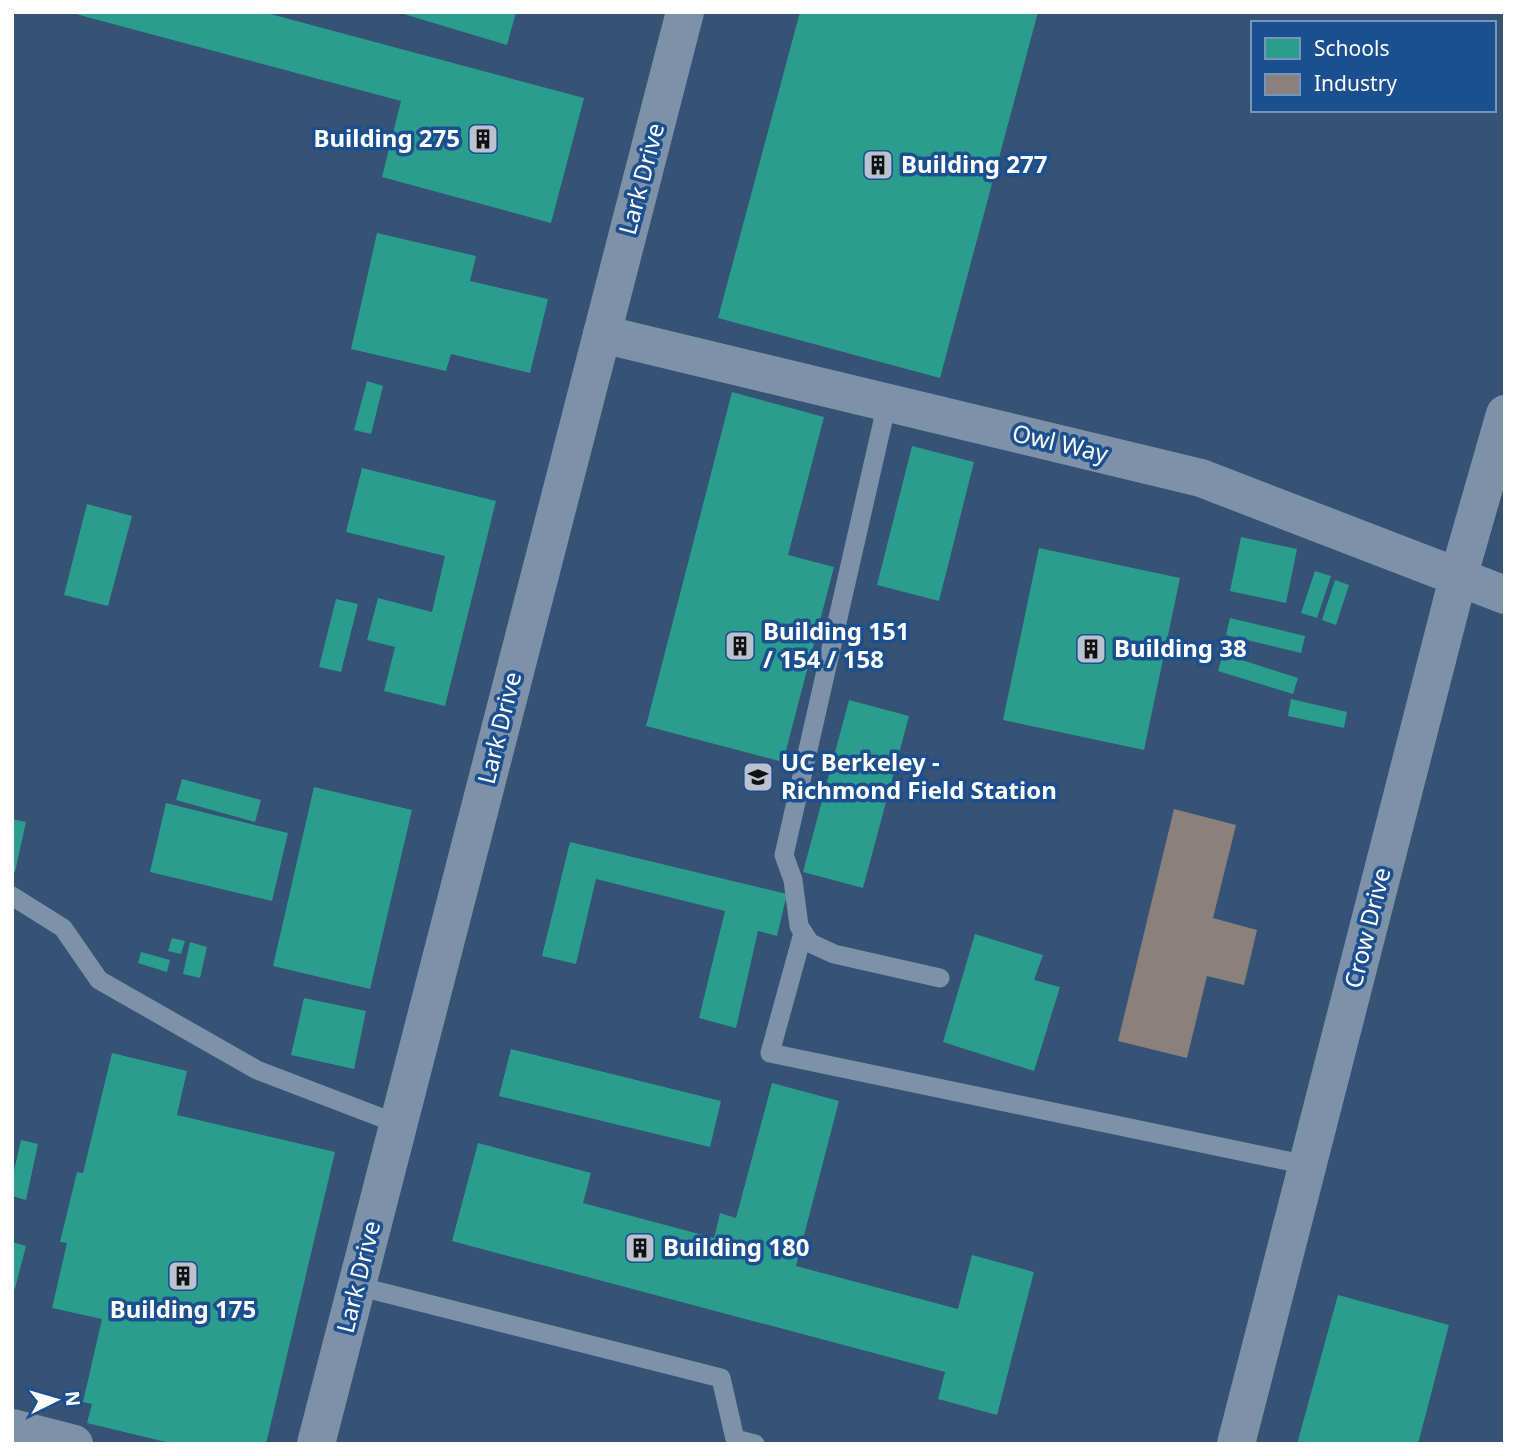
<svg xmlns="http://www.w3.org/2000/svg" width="1517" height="1456" font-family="'Noto Sans',sans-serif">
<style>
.schools{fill:#2a9d8f}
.industry{fill:#8a817c}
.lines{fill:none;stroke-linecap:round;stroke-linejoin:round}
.service{stroke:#7d92a8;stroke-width:19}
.minor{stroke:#7d92a8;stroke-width:38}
.labels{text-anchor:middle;stroke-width:7;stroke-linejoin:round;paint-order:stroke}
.poi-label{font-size:24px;font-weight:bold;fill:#fff;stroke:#1b4f8f;text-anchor:start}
.street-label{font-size:24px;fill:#fff;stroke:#1b4f8f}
</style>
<rect width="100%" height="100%" fill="#365274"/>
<g class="schools">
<polygon points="263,12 584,98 551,223 382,177 401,101 72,13"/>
<polygon points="397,12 516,12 507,45"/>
<polygon points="800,12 1038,12 940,378 718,318"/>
<polygon points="377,233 476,256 470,281 548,299 530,373 451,354 446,371 351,349"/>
<polygon points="367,381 383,386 371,434 354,430"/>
<polygon points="732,392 824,417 788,555 834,567 783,762 646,726"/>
<polygon points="912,446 974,462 939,601 877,585"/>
<polygon points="362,468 496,501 445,706 384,691 395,647 367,640 378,598 432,612 445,556 346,532"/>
<polygon points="87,504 132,516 108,606 64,595"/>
<polygon points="1241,537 1297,549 1286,603 1230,591"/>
<polygon points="1039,548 1180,578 1144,750 1003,720"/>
<polygon points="1315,571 1331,576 1317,618 1301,613"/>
<polygon points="1335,580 1349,585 1336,625 1322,620"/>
<polygon points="336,599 358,604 341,672 319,667"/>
<polygon points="1230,618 1305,636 1301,653 1226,635"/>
<polygon points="1223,654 1298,678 1293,694 1218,671"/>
<polygon points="1291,699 1347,712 1344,728 1288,716"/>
<polygon points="849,700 909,716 863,888 803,872"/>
<polygon points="182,779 261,800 255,822 176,800"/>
<polygon points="314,787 412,810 370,989 273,966"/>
<polygon points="166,803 288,833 272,901 150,872"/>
<polygon points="12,819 26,822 15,872 12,871"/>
<polygon points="570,842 787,894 777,936 758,931 736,1028 699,1018 725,911 596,879 576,964 542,956"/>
<polygon points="975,934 1043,955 1034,980 1060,987 1034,1071 943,1042"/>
<polygon points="172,938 185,941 181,954 168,951"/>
<polygon points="190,942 207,947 200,978 183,974"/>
<polygon points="141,952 170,960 167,972 138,963"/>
<polygon points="304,998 366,1011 354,1069 291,1055"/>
<polygon points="511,1049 721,1101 710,1147 499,1096"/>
<polygon points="112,1053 187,1071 177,1115 335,1152 266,1444 174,1444 87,1423 92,1404 83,1402 102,1319 52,1308 67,1243 60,1242 77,1172 83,1173"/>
<polygon points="772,1083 839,1101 796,1266 958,1309 972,1255 1034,1272 997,1415 938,1399 945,1372 452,1241 478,1143 591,1173 583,1203 714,1238 720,1213 736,1218"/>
<polygon points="21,1140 38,1144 26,1200 12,1196 12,1179"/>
<polygon points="12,1242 26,1246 13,1296 12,1296"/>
<polygon points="1338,1295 1449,1325 1418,1444 1297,1444"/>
</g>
<polygon class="industry" points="1174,809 1236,825 1213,918 1257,930 1244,985 1207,976 1187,1058 1118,1041"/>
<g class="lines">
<g class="service">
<polyline points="887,403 784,855 793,880 799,926 810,943 834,954 940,978"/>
<polyline points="12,896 63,928 99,980 257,1070 398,1124"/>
<polyline points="803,933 770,1053 1307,1165"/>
<polyline points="357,1286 721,1378 735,1439 755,1444"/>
</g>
<g class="minor">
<polyline points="602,334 1201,478 1505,595"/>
<polyline points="12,1428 74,1444"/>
<polyline points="316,1444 685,12"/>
<polyline points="1236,1444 1458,578 1505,414"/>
</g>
</g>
<defs>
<g id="building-square" transform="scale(1.575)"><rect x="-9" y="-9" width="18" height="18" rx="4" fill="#b9c2ce" stroke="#1b4f8f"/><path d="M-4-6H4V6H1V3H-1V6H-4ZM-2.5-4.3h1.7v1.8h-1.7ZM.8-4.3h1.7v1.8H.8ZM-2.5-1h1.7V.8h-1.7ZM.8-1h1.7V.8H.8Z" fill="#111"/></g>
<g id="university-square" transform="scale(1.575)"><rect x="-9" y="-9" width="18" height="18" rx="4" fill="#b9c2ce" stroke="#1b4f8f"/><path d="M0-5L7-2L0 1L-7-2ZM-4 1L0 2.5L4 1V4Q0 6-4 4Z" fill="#111"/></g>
</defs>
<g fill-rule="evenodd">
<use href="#building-square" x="483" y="139"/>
<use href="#building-square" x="878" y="165"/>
<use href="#building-square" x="740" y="646"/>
<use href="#building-square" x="1091" y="649"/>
<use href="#university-square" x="758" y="777"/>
<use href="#building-square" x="640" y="1248"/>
<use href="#building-square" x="183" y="1276"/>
</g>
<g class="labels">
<g class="poi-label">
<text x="460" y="147" text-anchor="end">Building 275</text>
<text x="901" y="173">Building 277</text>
<text x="763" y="640">Building 151<tspan x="763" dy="28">/ 154 / 158</tspan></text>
<text x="1114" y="657">Building 38</text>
<text x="781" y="771">UC Berkeley -<tspan x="781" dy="28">Richmond Field Station</tspan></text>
<text x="663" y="1256">Building 180</text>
<text x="183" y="1318" text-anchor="middle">Building 175</text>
</g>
<g class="street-label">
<text transform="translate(642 179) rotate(-75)" y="8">Lark Drive</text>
<text transform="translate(1060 444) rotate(13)" y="8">Owl Way</text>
<text transform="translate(500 728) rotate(-76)" y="8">Lark Drive</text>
<text transform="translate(1368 928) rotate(-76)" y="8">Crow Drive</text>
<text transform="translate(359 1277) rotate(-76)" y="8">Lark Drive</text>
</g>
</g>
<rect width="1517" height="1456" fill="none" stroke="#ffffff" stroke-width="28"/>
<rect x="1251" y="21" width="245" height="91" fill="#1b4f8f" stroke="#7695bc" stroke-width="2"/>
<rect x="1265" y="38" width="35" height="21" fill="#2a9d8f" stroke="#7695bc" stroke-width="2"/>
<text x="1314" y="56" font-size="21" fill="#ffffff">Schools</text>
<rect x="1265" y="74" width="35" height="21" fill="#8a817c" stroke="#7695bc" stroke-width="2"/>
<text x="1314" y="91" font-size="21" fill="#ffffff">Industry</text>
<g transform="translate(56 1400) rotate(85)" stroke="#1b4f8f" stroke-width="5" paint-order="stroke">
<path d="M0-5L12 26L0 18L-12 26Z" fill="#ffffff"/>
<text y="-10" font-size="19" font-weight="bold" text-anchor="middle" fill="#ffffff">N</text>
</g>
</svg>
